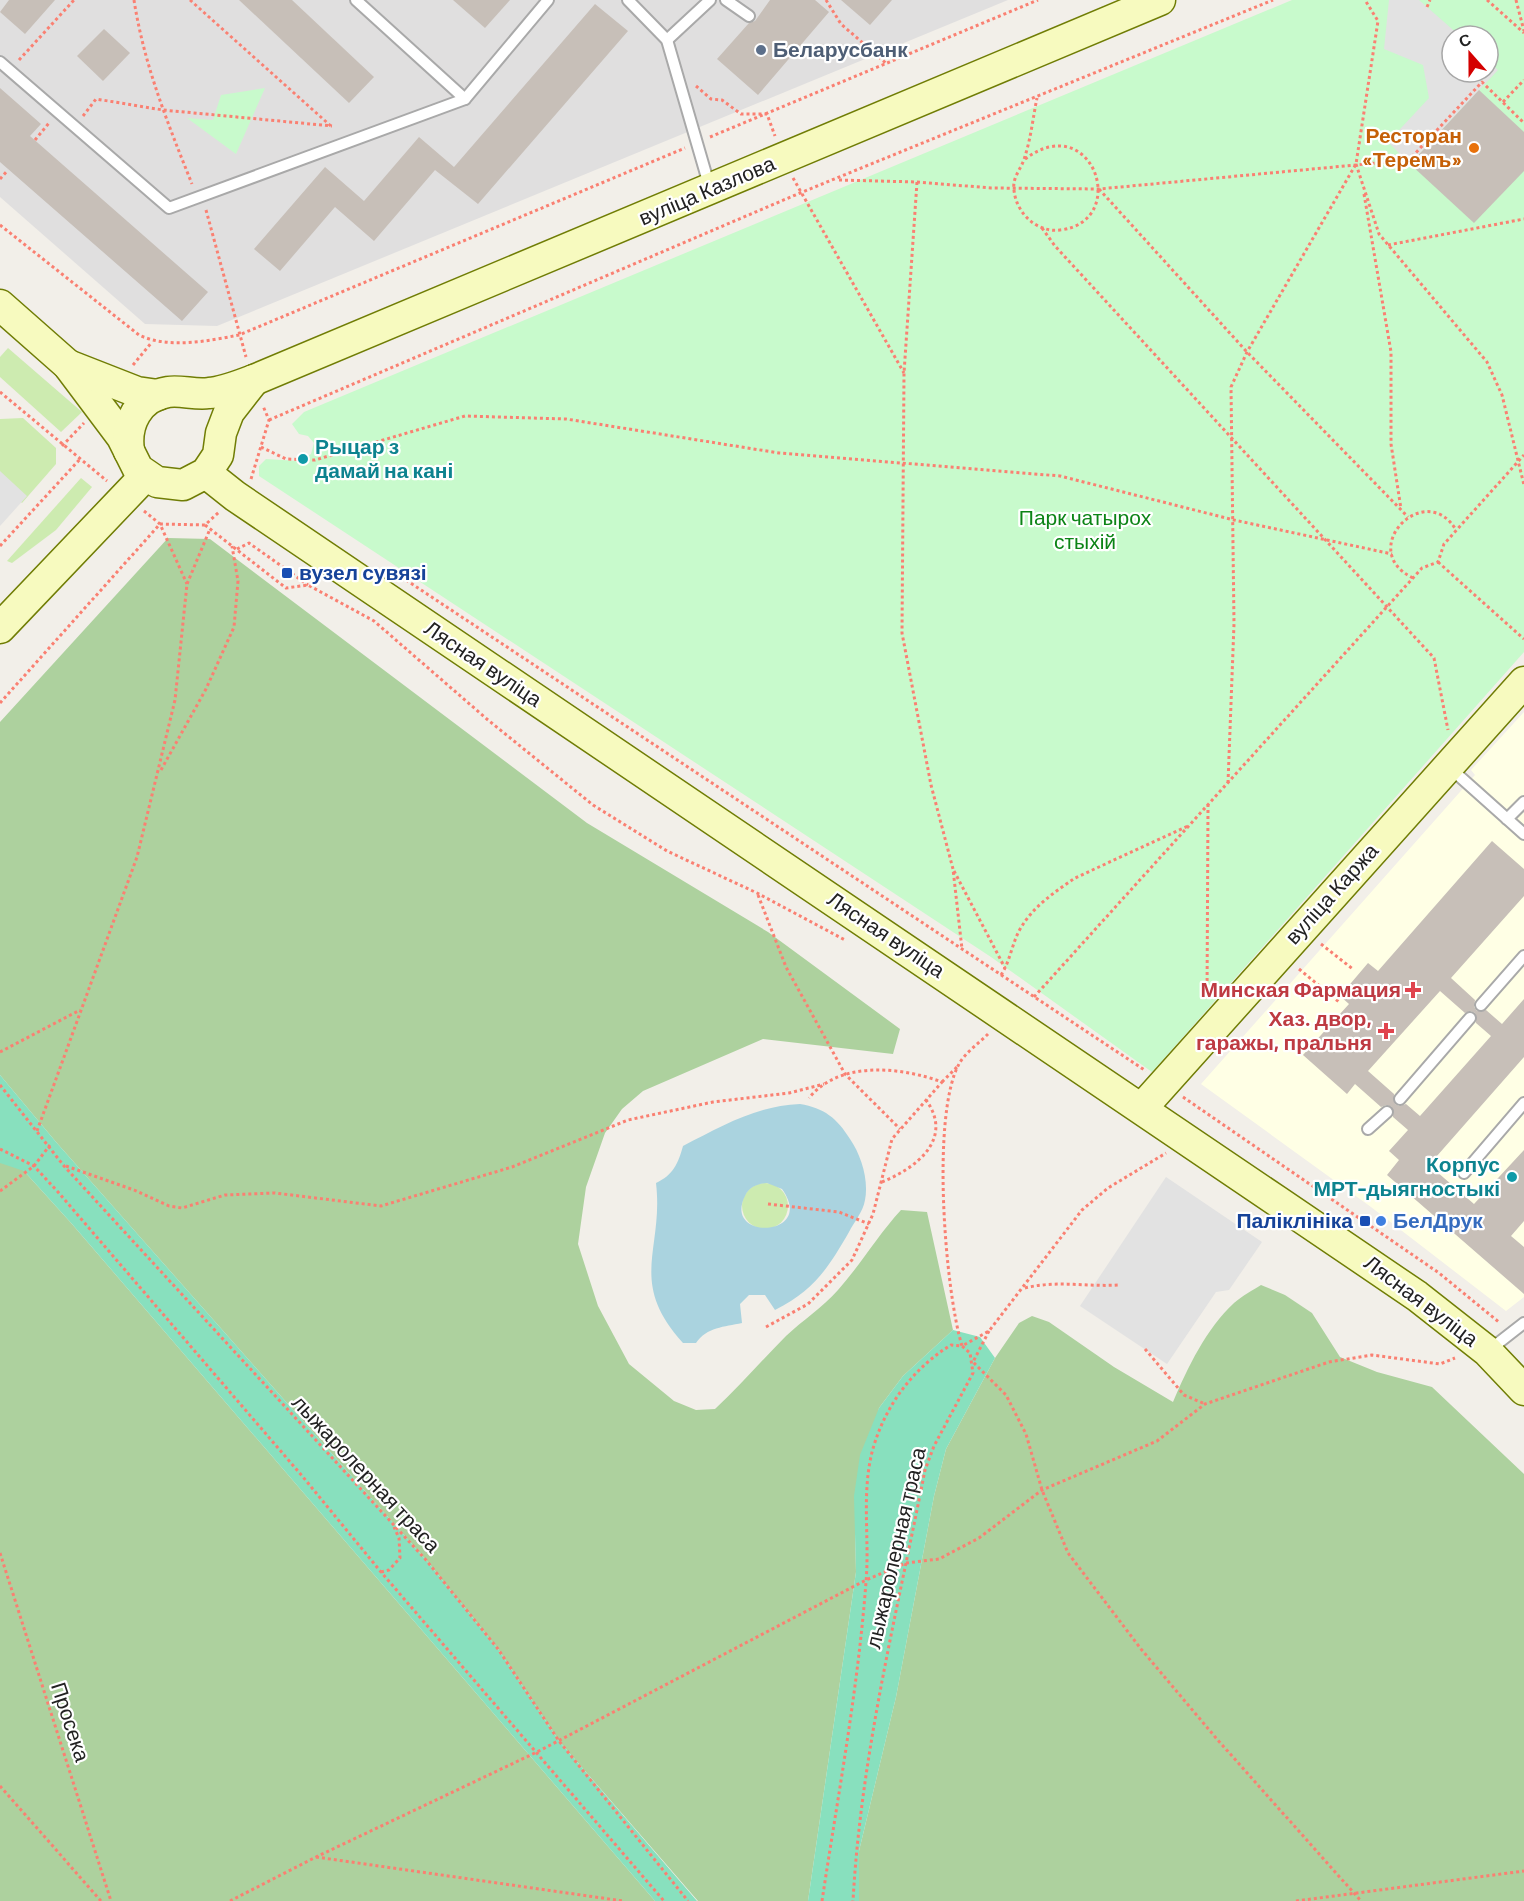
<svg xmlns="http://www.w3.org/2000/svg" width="1524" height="1901" font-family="Barlow,sans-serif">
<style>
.residential{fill:#e0dfdf}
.education{fill:#ffffe5}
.grass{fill:#cdebb0}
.forest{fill:#add19e}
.park{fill:#c8facc;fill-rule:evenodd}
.pitch{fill:#88e0be}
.parking{fill:#e2e2e2}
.water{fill:#aad3df;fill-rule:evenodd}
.building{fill:#c7bfb8;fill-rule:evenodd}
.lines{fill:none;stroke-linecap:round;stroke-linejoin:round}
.lane-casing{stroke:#a9a9a9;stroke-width:14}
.secondary-casing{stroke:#707d05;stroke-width:33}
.path{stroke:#fa8072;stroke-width:3;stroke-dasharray:3 3;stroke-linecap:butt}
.lane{stroke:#fff;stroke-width:10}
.secondary{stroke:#f7fabf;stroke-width:30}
.service-dot{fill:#5c6f8a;stroke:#fff;stroke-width:2}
.food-dot{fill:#e8710a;stroke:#fff;stroke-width:2}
.culture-dot{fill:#0f9aa8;stroke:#fff;stroke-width:2}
.transit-dot{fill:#1a4fb4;stroke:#fff;stroke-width:2}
.health-dot{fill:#e0444e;stroke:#fff;stroke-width:2}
.shop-dot{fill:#3f7fe0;stroke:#fff;stroke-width:2}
.labels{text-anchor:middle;stroke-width:4.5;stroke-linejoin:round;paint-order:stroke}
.service-label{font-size:21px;font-weight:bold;fill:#4e5e75;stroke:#fff;text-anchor:start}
.food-label{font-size:21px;font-weight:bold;fill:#c56008;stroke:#fff;text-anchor:end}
.street-label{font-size:21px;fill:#222;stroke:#fff}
.culture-label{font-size:21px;font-weight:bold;fill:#0d838f;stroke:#fff;text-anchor:start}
.park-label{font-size:21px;fill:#0c8416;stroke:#fff}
.transit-label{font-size:21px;font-weight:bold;fill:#164399;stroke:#fff;text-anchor:start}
.health-label{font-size:21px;font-weight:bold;fill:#be3a42;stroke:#fff;text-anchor:end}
.shop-label{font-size:21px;font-weight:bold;fill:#366cbe;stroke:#fff;text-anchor:start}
</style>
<rect width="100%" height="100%" fill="#f2efe9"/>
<polygon class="residential" points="0,0 1008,0 217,326 145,324 0,197"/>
<polygon class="education" points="1524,712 1524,1297 1506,1311 1371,1207 1201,1084 1475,775 1471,770"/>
<g class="grass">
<polygon points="8,348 82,412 61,432 0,377 0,357"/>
<polygon points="23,418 56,448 56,464 22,503 0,483 0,419"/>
<polygon points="81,478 92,487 56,530 12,563 7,561"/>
<circle cx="765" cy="1206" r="23"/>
</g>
<g class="forest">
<path d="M168,538L210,539L587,823L768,932L900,1029L893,1054L763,1039L643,1091L622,1109L605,1133L586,1187L578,1244L598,1306L629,1364L674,1401L696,1410L715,1409C740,1386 762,1360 786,1336C803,1320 822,1308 838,1290C861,1264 878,1235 901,1210L927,1212L953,1330L903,1376L879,1408L855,1530L856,1572L808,1901H698L559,1741L498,1649L426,1560L56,1142L0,1075V722Z"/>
<polygon points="0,1138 24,1171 72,1224 655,1901 0,1901"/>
<path d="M1261,1285L1285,1295L1312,1313L1340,1357L1377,1372L1432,1387L1524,1474V1901H859V1851L896,1697L934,1496L946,1449L995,1358L1019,1323L1032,1316L1049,1322L1114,1367L1173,1402C1188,1367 1206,1329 1234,1303C1242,1296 1253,1290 1261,1285Z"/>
</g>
<g class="park">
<path d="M1292,0H1524V652L1152,1072L991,957L259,476V466L266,459L299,461L311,454L314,443L308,436L299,434L292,424L304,412ZM1452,36H1488V72H1452Z"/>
<polygon points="265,88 236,154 187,118 213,120 221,95"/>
</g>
<g class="pitch">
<polygon points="0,1075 56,1142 426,1560 498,1649 559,1741 697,1901 655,1901 72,1224 24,1171 0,1163"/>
<polygon points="953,1330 980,1337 995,1358 946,1449 934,1496 896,1697 859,1851 859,1901 808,1901 856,1572 854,1496 860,1455 879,1408 903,1376"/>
</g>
<g class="parking">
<polygon points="1389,0 1419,0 1460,36 1452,36 1452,72 1488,72 1488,61 1498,70 1410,164 1388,142 1429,98 1423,65 1384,49"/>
<polygon points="0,471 27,496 0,526"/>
<polygon points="1166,1177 1262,1242 1229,1290 1216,1292 1167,1364 1080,1306"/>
</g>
<path class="water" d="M800,1104C824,1108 837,1118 850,1139C861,1155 869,1180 865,1200C863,1212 854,1222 849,1232C827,1270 814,1290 775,1310L765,1295H749L740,1304L742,1323C724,1327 707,1327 696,1343H683C627,1281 664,1250 656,1183C673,1175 678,1164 683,1146C722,1126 756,1106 800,1104ZM767,1183L782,1189C817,1238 722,1241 745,1196C749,1187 757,1184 767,1183Z"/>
<g class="building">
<polygon points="9,0 55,0 25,34 0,12"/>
<polygon points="239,0 292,0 374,77 349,103"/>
<polygon points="453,0 510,0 485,28"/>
<polygon points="770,0 815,0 829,12 758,95 717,59 749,23 755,21"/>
<polygon points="841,0 892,0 870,25"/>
<polygon points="595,4 628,31 478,204 435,170 374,241 335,207 280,271 254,249 325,167 364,201 419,137 454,167"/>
<polygon points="104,29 130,53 103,81 77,56"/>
<polygon points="0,88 41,124 30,136 208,292 182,321 0,162"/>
<polygon points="1479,90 1524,132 1524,171 1474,223 1410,164"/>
<path d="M1492,841L1524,869V896L1451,978L1475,1000L1474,1007L1477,1011L1486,1010L1502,1024L1524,999V1057L1429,1165L1474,1204L1524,1150V1221L1511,1236L1524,1247V1294L1387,1175L1399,1160L1389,1151L1408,1130L1393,1117L1392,1107L1386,1105L1381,1107L1355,1084L1347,1094L1303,1055L1349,1004L1340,996L1368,963L1378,971ZM1440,991L1465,1013L1471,1011L1475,1013L1476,1023L1491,1036L1420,1116L1406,1104L1399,1106L1395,1104L1394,1094L1368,1071Z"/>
</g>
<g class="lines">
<g class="lane-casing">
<g id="lane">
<polyline points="356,0 465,99"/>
<polyline points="628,0 667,40 710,188"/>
<polyline points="726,0 749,16"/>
<polyline points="667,40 710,0"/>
<polyline points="0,62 169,208 465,99 548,0"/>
<polyline points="1449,767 1524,834"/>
<polyline points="1507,819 1524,802"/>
<polyline points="1481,1005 1524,956"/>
<polyline points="1400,1099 1470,1018"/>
<polyline points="1368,1129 1387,1112"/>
<polyline points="1464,1173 1524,1103"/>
<polyline points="1488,1351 1524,1323"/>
</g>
</g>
<g class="secondary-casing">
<g id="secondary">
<polyline points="0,305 68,365 122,437 138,469 157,482 183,485 206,473 218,455 221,433 229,412 254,380"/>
<polyline points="68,365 137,392 158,395"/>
<path d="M129,451C125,424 138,397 168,392C181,390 195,395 209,393C224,392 240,385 254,380L1160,0"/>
<polyline points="206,473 235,496 1277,1201 1417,1296 1487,1351 1524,1390"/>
<polyline points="0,628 145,476"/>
<polyline points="1142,1108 1524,682"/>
</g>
</g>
<g class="path">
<path d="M134,0C144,65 168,124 192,184"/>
<polyline points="190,0 332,127"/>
<polyline points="826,0 841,24 887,64"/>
<polyline points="1487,0 1524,33"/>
<polyline points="1516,0 1524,31"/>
<polyline points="1427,7 1430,0"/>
<polyline points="19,60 74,0"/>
<polyline points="696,86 711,99 722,100 741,114 767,114 775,136"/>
<polyline points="1503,102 1524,80"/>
<polyline points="83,116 96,99 163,110 332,126"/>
<polyline points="710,137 1038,0"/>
<polyline points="35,140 49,123"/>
<path d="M1025,159C1093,108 1131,222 1060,230C1037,233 1016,213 1014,190C1012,176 1022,169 1025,156C1031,138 1033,117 1037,98"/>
<polyline points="1356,164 1379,234 1487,362 1502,395 1524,485"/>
<polyline points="793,178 904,373"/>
<polyline points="0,179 8,170"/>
<polyline points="839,180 917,182 991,188 1099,189 1409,160 1482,82 1524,123"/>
<polyline points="917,182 904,373 902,633 931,785 953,869 962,949"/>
<polyline points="1099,189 1247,352 1408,517"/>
<polyline points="1364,194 1391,352 1391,444 1401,509"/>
<polyline points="206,210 246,357"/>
<path d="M0,225L139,335C168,349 208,341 239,335L685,148"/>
<polyline points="1042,228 1055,246 1434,658 1448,730"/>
<polyline points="1388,245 1524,219"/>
<polyline points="133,365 152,342"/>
<polyline points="0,392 107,481"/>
<polyline points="269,420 800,193 1273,0"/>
<polyline points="62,446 84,423"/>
<polyline points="261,447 286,459 315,460 465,416 566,419 779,453 1060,476 1234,520 1392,554"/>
<polyline points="251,479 269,420 263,406"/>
<polyline points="144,511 160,524 187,584"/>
<polyline points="205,525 286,588 308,585 374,621 488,720 593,805 667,851 757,893 845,940"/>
<polyline points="0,546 81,458"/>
<polyline points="237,549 249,543 308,585"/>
<polyline points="1438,562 1524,639"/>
<path d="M1413,578C1355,550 1425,478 1456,530"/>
<polyline points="406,580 1146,1071"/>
<polyline points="0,703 160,524 205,525 219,512"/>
<polyline points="161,770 206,689 234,627 238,581 232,546"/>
<polyline points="1228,783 1234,624 1231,387 1247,352 1356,164 1378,21 1365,0"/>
<polyline points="954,871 1005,968"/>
<polyline points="758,895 786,967 845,1074 900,1129"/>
<polyline points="1321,944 1354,970"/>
<polyline points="1299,969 1339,1002"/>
<path d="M1001,975C1011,960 1012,941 1022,926C1034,906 1056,891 1075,878L1188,826"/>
<polyline points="1034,997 1422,568 1438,562 1444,544 1524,455"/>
<polyline points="1207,999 1208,805"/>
<path d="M988,1034C979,1043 965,1053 959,1064C931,1115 945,1290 962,1346L989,1331L1082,1210L1108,1188L1166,1153"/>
<polyline points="0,1052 80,1010"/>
<polyline points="942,1082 958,1066"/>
<polyline points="0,1085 64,1166 426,1560 498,1649 559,1741 688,1901"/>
<polyline points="1183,1097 1439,1273 1500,1323"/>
<polyline points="37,1131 137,857 175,700 187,584 210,529"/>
<polyline points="0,1149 34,1166 58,1192 303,1477 381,1572 664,1901"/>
<polyline points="66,1166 134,1190 169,1206 182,1208 225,1195 275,1193 381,1206 512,1167 628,1120 713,1102 789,1093 824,1084"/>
<path d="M882,1182C914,1169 955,1140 926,1100"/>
<polyline points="0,1191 34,1166 50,1145"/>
<polyline points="768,1204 839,1212 869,1224"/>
<path d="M1025,1288C1056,1280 1087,1287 1118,1285"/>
<path d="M766,1327L808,1304L852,1260L873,1214L892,1139L942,1082C901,1067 840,1060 809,1098"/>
<polyline points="989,1331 973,1362 1006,1395 1026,1434 1042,1490 1068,1553 1141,1649 1216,1738 1361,1901"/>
<polyline points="1145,1349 1184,1395 1205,1404"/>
<polyline points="0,1553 111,1901"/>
<polyline points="381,1572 389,1570 400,1558 399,1538 394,1527"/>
<polyline points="0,1786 101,1901"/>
<polyline points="316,1857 623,1901"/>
<polyline points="230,1901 316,1857 537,1752 866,1580 906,1563 939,1559 979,1538 1042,1490 1157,1441 1205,1404 1329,1362 1372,1355 1440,1364 1455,1358"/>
<path d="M822,1901C838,1795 858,1689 866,1582C870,1536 860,1487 875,1442C888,1402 915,1367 951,1345L962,1346L970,1353L973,1373L934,1446L925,1470C897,1613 861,1754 853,1901"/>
<polyline points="1296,1901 1524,1871"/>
</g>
<use href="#lane" class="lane"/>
<use href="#secondary" class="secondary"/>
</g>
<circle class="service-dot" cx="761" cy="50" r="6"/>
<circle class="food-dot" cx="1474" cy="148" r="6"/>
<g class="culture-dot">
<circle cx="303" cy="459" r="6"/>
<circle cx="1512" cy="1177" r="6"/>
</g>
<g class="transit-dot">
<rect x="281" y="567" width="12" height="12" rx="3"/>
<rect x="1359" y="1215" width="12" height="12" rx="3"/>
</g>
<g class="health-dot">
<path d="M1410 981h6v6h6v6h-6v6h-6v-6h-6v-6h6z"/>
<path d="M1383 1022h6v6h6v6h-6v6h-6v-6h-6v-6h6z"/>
</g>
<circle class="shop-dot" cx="1381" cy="1221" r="6"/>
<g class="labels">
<g class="service-label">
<text x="773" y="57">Беларусбанк</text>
</g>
<g class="food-label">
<text x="1462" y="143">Ресторан<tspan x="1462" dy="24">«Теремъ»</tspan></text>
</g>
<g class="street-label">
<text transform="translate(707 191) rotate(-23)" y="7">вуліца Казлова</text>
<text transform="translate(483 664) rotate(34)" y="7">Лясная вуліца</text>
<text transform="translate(1332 894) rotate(-48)" y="7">вуліца Каржа</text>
<text transform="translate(886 935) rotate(34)" y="7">Лясная вуліца</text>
<text transform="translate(1421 1301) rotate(37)" y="7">Лясная вуліца</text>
<text transform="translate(366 1474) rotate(47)" y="7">лыжаролерная траса</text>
<text transform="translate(896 1548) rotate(-77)" y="7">лыжаролерная траса</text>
<text transform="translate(70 1722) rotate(72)" y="7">Просека</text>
</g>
<g class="culture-label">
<text x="315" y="454">Рыцар з<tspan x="315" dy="24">дамай на кані</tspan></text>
<text x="1500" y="1172" text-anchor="end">Корпус<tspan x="1500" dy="24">МРТ-дыягностыкі</tspan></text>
</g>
<g class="park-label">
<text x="1085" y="525">Парк чатырох<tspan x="1085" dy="24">стыхій</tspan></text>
</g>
<g class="transit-label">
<text x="299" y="580">вузел сувязі</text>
<text x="1353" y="1228" text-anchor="end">Паліклініка</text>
</g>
<g class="health-label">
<text x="1401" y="997">Минская Фармация</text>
<text x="1372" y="1026">Хаз. двор,<tspan x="1372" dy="24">гаражы, пральня</tspan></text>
</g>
<g class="shop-label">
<text x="1393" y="1228">БелДрук</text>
</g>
</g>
<g transform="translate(1470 54) rotate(339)"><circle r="28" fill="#ffffff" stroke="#a7a7a7" stroke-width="1.5"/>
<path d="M0-4.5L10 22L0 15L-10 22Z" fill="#d40000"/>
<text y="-9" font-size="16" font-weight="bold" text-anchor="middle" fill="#222222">С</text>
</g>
</svg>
